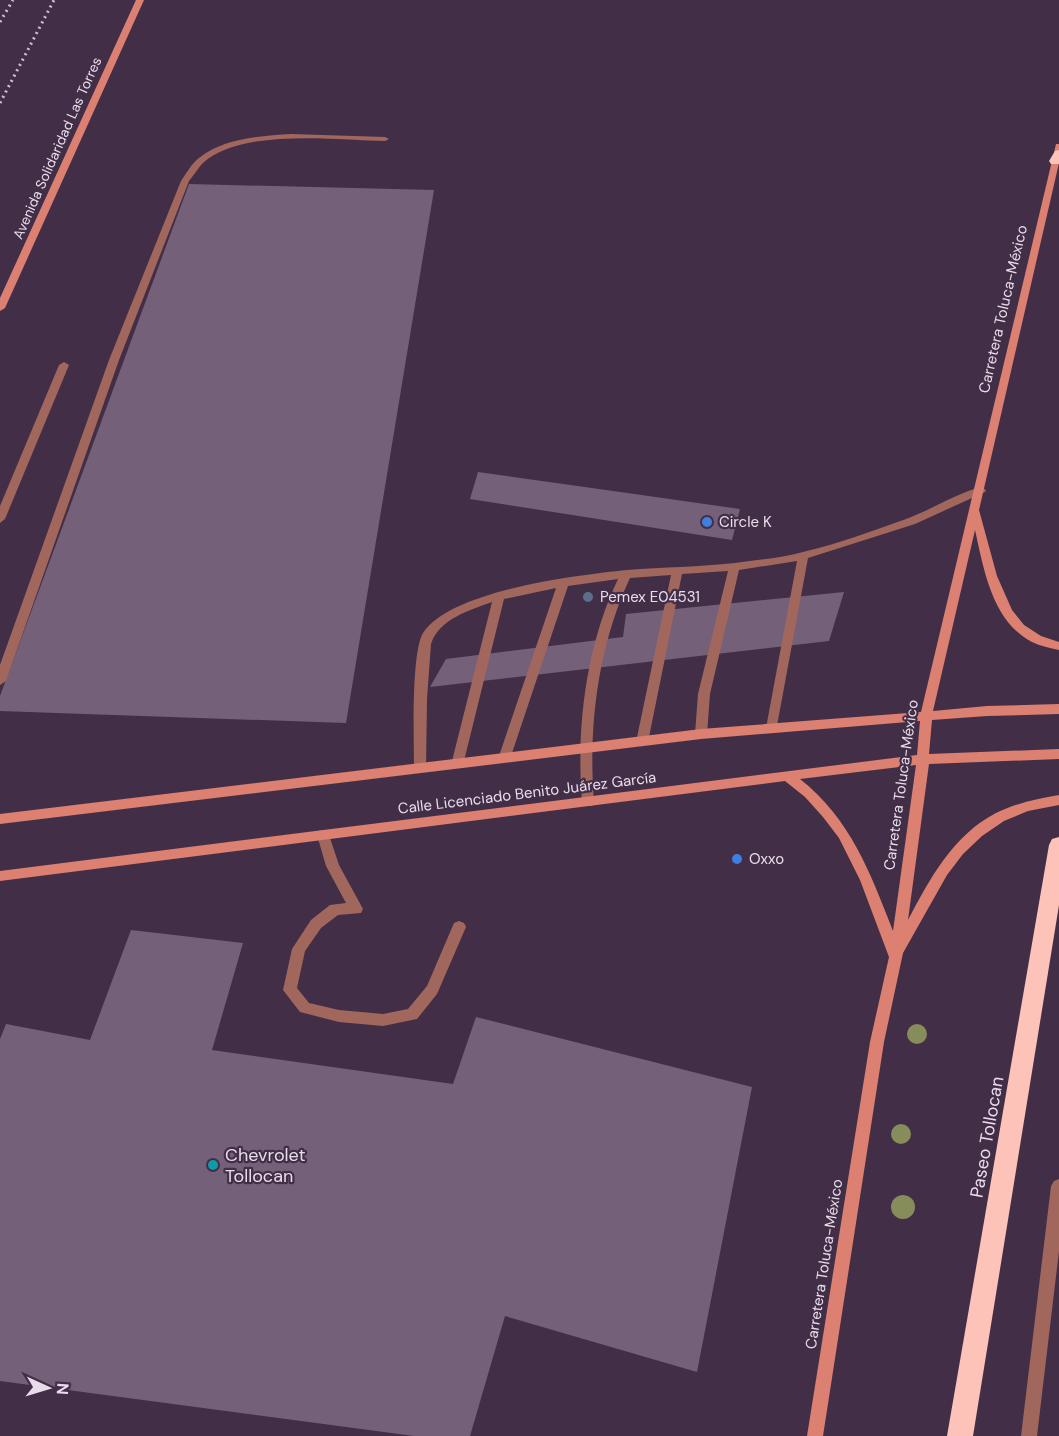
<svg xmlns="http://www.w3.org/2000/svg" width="1059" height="1436" font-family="'DM Sans',sans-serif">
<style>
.building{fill:#75607a}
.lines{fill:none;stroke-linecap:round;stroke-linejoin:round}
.lane{fill:#a1675d;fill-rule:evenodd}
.street{fill:#a1675d;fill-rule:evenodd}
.secondary{fill:#dc8071;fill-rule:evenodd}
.highway{fill:#fdc3b8;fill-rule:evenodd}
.rail{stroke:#cdc0d1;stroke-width:3;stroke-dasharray:2 4;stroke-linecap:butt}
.tree{fill:#868c5a}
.shop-dot{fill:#3f7fe0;stroke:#422f47;stroke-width:2}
.service-dot{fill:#5c6f8a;stroke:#422f47;stroke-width:2}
.culture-dot{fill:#0f9aa8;stroke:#422f47;stroke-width:2}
.labels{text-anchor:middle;stroke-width:4.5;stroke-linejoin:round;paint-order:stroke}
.far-street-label{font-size:14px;fill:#e8dceb;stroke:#422f47}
.street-label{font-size:15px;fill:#e8dceb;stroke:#422f47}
.poi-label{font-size:15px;fill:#e8dceb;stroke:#422f47;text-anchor:start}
.near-street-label{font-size:18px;fill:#e8dceb;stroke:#422f47}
.near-poi-label{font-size:18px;fill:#e8dceb;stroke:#422f47;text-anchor:start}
</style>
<rect width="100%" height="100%" fill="#422f47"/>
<g class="building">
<polygon points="189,184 434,190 346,723 0,711 0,696"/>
<polygon points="478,472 606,490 740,509 732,540 470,499"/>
<polygon points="844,592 829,641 430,687 446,659 623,637 626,614"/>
<polygon points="131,930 243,943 212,1050 453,1084 476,1017 752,1087 697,1372 505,1316 470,1436 414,1436 0,1381 0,1039 6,1024 90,1040"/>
</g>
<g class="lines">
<g class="lane">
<path d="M291,134L385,137L389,139L385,141C336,140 241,128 203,163C198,168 194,175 189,181L119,360L6,681L0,685V665L109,360L181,181C186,174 191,164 199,158C224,138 260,136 291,134Z"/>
<polygon points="64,362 69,365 5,519 0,523 0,506 59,365"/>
<path d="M981,487L986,490L985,492L915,524L808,558L776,731H768L766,728L797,561L739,570L710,694L707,734L705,737H697L695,734L698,694L728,571L682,574L648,742L646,745H638L636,742L671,575L630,578C598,646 588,727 594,802L592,806H584L582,802C576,728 586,646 618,579L568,586L510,759L508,762H500L498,759L556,588L504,599L463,765L461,768H453L451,765L492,602C470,610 439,619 431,644L427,699L426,768L424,771H416L414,768C414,741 411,653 423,633C451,590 578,575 627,570C663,567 700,567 735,563C757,560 781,558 803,552C837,544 873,531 906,519C931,510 955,494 981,487Z"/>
<polygon points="323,830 328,831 329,835 339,865 363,909 361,913 338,915 321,928 305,951 297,988 309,1003 339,1010 383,1014 408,1009 427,986 454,923 459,921 464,923 466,927 437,994 417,1019 383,1026 339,1022 300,1012 283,990 292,949 311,920 330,905 346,903 326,866 317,835 318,831"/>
</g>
<polygon class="street" points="1059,1179 1059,1251 1037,1436 1021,1436 1051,1186 1054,1181"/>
<g class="secondary">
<polygon points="136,0 144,0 5,308 0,311 0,298"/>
<path d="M1056,144H1059V163L979,510L997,576L1012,610L1024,625L1041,636L1059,642V650C1050,648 1040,646 1032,642C992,621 984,570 975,530L933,711L987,706L1059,704V714L987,716L932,720L929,754L1059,749V759L929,764L908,920C929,880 953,835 996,813C1016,803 1037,799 1059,795V805L1028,811L1004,821L982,836L963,854L947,875L903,953L884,1042L823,1436H807L870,1042L889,957L860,880L839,838L823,817L805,797L785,781L0,881V871L917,755L920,721L701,739L0,824V814L701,729L921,712ZM916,765L893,931C871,874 850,818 800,779Z"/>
</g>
<g class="highway">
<polygon points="1059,150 1059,164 1051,164 1049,161 1055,151"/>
<polygon points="1059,837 1059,905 973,1436 947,1436 1049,845 1052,839"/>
</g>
<g class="rail">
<polyline points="0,22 13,0"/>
<polyline points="0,103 54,0"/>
</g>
</g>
<g class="tree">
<circle cx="917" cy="1034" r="10"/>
<circle cx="901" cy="1134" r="10"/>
<circle cx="903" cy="1207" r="12"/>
</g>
<g class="shop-dot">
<circle cx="707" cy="522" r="6"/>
<circle cx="737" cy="859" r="6"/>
</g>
<circle class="service-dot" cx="588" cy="597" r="6"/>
<circle class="culture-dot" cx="213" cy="1165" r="6"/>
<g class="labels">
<g class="far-street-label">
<text transform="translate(57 148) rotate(-66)" y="5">Avenida Solidaridad Las Torres</text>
</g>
<g class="street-label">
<text transform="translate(1003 309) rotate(-77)" y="5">Carretera Toluca-México</text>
<text transform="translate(901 785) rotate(-82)" y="5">Carretera Toluca-México</text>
<text transform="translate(527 793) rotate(-7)" y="5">Calle Licenciado Benito Juárez García</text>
<text transform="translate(824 1264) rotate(-81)" y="5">Carretera Toluca-México</text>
</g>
<g class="poi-label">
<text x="719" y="527">Circle K</text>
<text x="600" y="602">Pemex E04531</text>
<text x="749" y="864">Oxxo</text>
</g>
<g class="near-street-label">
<text transform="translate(987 1137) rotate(-80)" y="6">Paseo Tollocan</text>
</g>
<g class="near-poi-label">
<text x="225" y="1161">Chevrolet<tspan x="225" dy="21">Tollocan</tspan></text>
</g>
</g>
<g transform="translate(48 1388) rotate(94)" stroke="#422f47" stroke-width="4.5" paint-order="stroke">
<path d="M0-4.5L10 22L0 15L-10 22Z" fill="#e8dceb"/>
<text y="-9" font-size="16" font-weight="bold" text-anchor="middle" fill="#e8dceb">N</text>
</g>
</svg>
